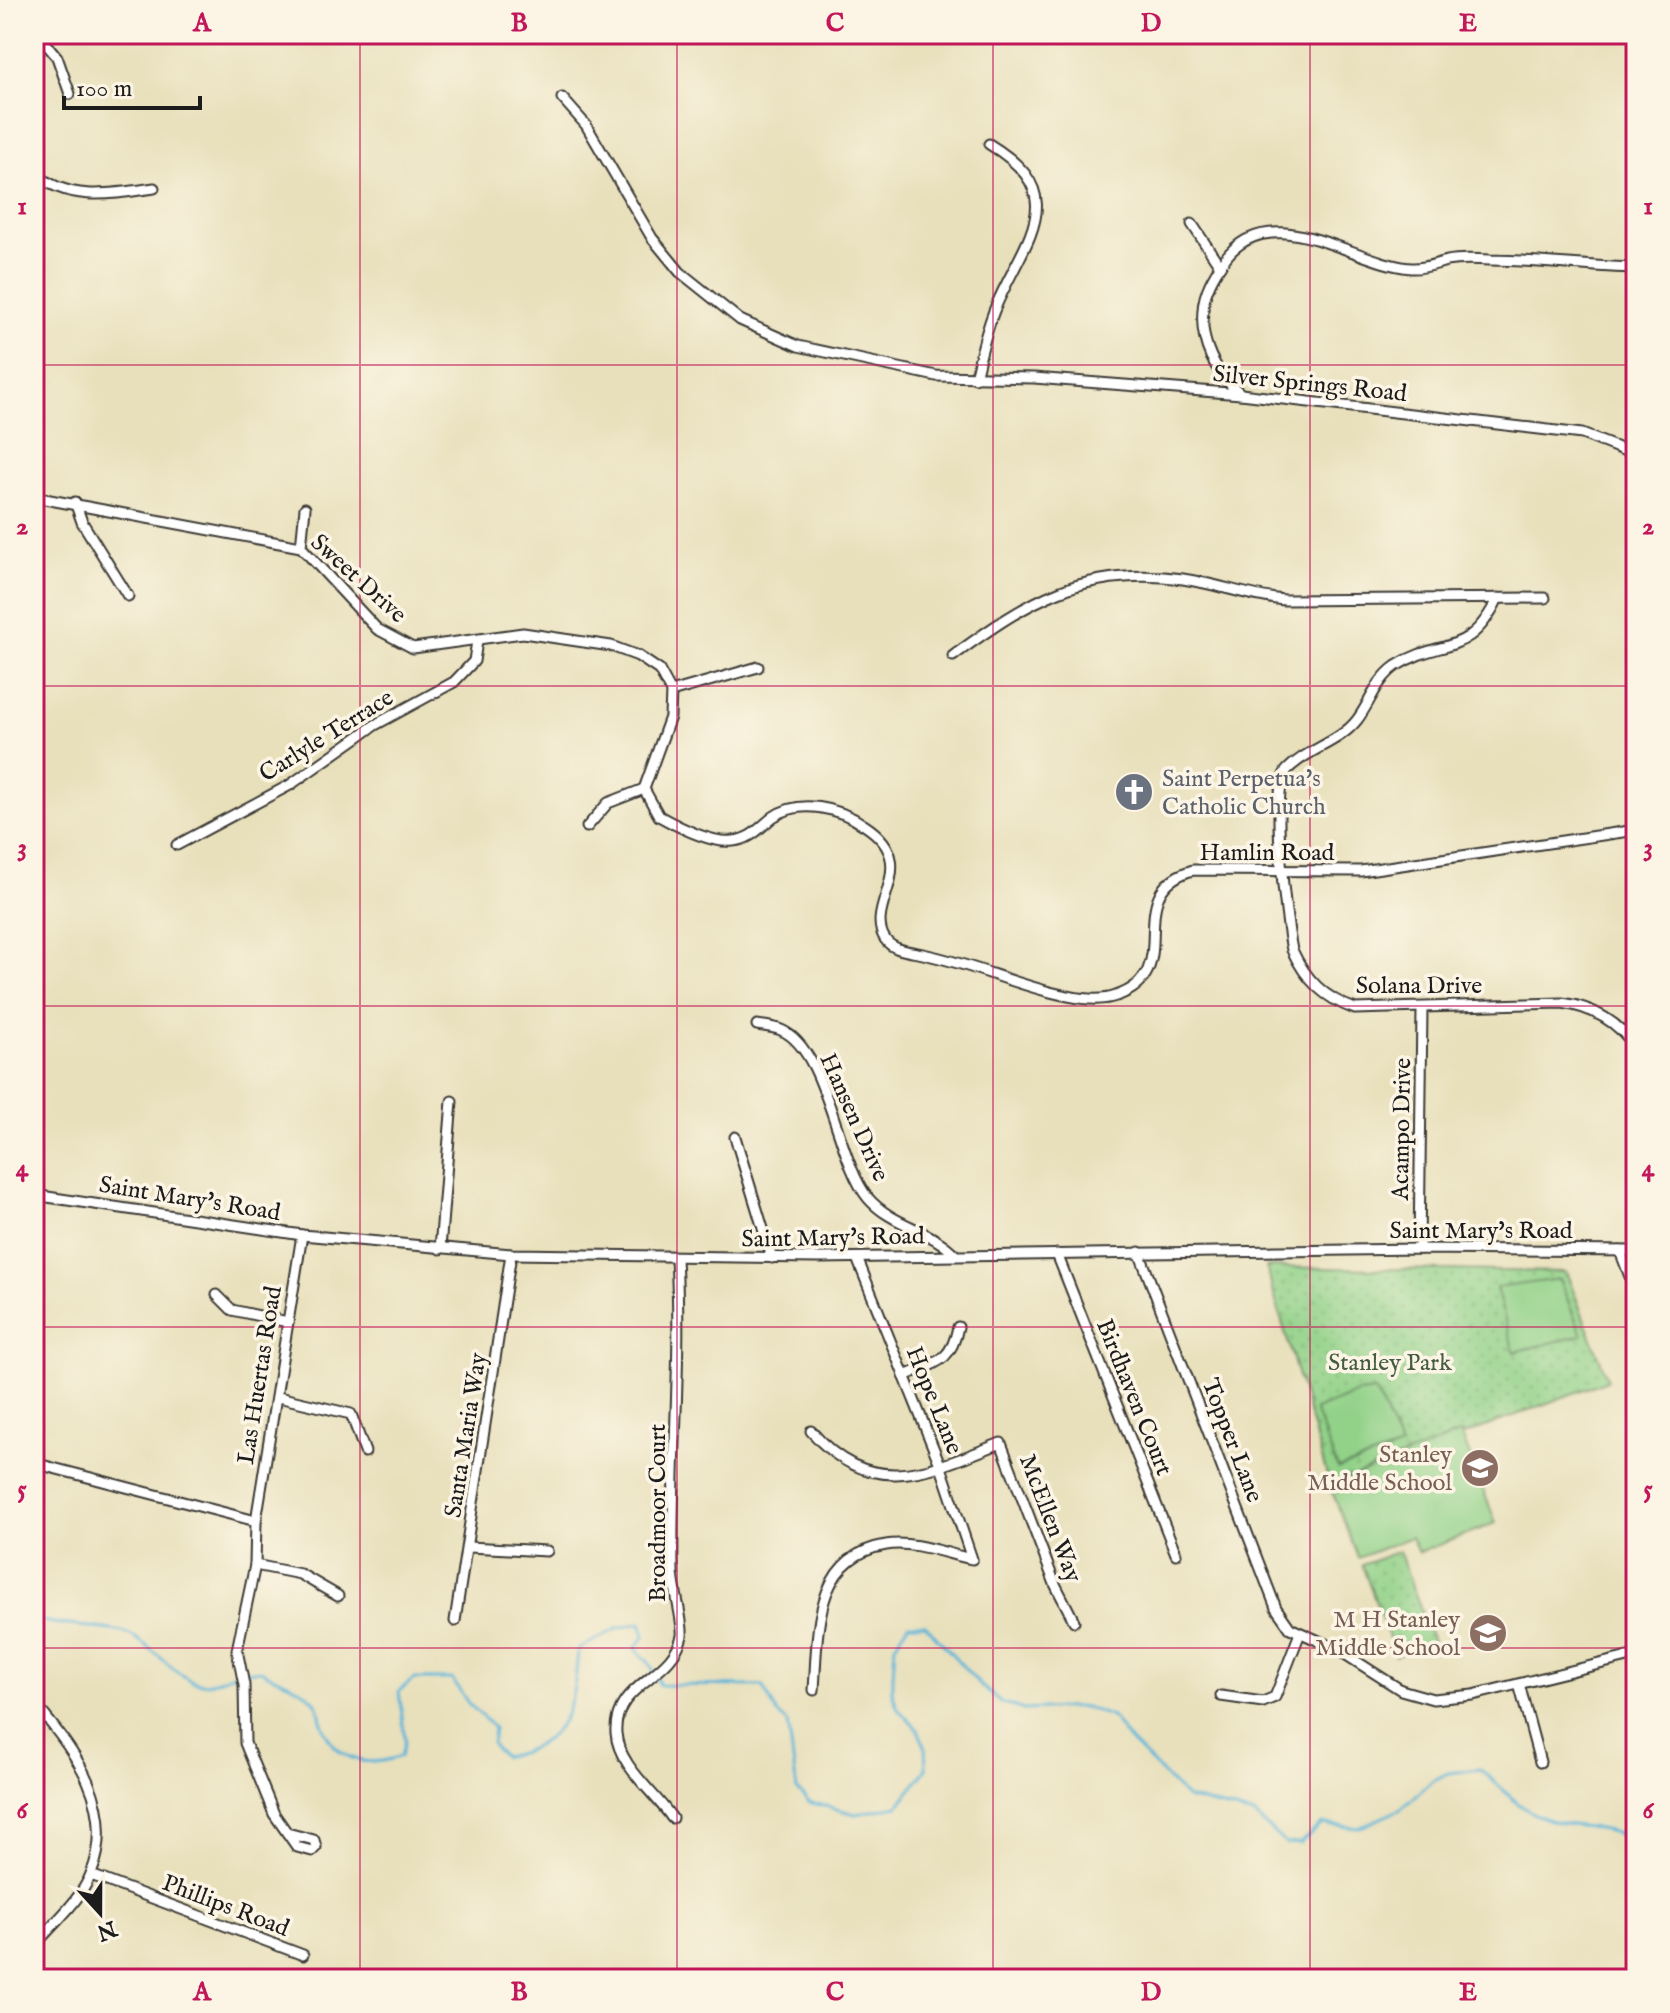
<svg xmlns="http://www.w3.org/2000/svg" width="1670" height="2013" font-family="'IM FELL English',serif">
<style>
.park{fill:url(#park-dots);stroke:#567652;stroke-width:2}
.pitch{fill:#91d188;stroke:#567652;stroke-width:2}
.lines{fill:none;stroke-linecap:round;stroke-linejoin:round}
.stream{stroke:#5ab4d8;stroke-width:3}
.minor-casing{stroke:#3b3934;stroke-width:13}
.minor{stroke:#fff;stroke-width:9}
.grid{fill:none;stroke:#c2185b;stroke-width:2;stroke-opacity:0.55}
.labels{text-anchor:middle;stroke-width:7;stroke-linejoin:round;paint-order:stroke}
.street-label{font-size:24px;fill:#1c1c1c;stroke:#fcf5e5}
.worship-label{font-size:24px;fill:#5b616d;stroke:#fcf5e5;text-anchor:start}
.park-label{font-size:24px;fill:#455b42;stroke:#fcf5e5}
.education-label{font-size:24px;fill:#785e54;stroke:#fcf5e5;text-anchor:end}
.neatline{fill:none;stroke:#c2185b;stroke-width:3}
.grid-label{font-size:26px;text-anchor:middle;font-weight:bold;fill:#c2185b}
</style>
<defs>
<pattern id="park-dots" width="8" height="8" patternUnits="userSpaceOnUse" patternTransform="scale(2)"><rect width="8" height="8" fill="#91d188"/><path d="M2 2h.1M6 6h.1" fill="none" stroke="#7cb375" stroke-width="1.8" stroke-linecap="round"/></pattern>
</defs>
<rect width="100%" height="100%" fill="#fcf5e5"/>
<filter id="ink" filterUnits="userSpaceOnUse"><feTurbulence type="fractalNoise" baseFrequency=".0125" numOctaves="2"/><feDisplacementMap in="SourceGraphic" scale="16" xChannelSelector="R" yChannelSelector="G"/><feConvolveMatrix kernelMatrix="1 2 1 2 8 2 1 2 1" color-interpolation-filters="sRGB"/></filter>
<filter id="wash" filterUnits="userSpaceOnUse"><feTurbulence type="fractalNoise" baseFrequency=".006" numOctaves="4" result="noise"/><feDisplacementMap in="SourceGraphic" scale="32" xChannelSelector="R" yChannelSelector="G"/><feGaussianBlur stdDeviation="1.8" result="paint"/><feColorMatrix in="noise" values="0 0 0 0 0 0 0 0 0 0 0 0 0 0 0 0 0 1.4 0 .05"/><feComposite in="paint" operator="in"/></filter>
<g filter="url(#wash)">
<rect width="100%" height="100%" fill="#e8e0bb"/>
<g class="park">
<polygon points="1266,1267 1566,1272 1608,1380 1330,1486"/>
<polygon points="1399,1551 1433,1642 1396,1656 1362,1565"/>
</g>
<g class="pitch">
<polygon points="1559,1279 1582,1335 1514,1352 1496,1288"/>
<polygon points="1375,1391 1401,1447 1338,1469 1315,1410 1357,1393"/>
<polygon points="1461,1433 1496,1523 1418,1553 1411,1537 1358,1558 1330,1486"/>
</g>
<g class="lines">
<g class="stream">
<path d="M34,1618C47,1626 104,1626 125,1633C152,1642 177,1682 202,1683C216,1684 225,1675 238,1673"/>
<path d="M245,1672L261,1670C279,1682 298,1683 314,1700C320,1707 319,1714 322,1723C334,1760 366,1769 401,1756L405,1740L399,1691L414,1679H452L468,1703L494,1728L492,1745L504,1757C568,1744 574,1706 578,1649L619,1628L641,1623L645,1636L635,1648L649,1663L660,1685L762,1686L778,1714L788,1723L797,1790L809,1802L856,1814L898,1806L926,1769L925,1746L918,1730L898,1709L892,1692L895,1645L909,1624H925L981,1686L1002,1703L1024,1710L1085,1707L1112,1717L1130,1741L1187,1798L1254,1815L1286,1844L1300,1843L1322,1824L1359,1828L1401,1809L1432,1781L1448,1773L1479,1769C1500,1784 1515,1806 1539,1816C1570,1830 1608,1823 1636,1843"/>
<polyline points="1636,1925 1630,1940 1636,1967"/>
</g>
</g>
</g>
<g filter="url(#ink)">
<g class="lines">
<g class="minor-casing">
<g id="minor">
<polyline points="38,34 57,57 70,94"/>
<polyline points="562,98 586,125 652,238 680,272 740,320 798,346 936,376 1034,378 1241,394 1582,434 1636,455"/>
<path d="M34,172C67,203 113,194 154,188"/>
<polyline points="1192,224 1220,266"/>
<path d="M975,378C981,354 986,329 996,306C1026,237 1073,195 989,144"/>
<path d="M1241,394C1215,373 1200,344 1203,310C1204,291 1214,275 1224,260C1270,196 1355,264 1411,268C1424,269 1435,264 1447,261C1460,258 1476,259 1490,260C1538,260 1587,267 1636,268"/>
<path d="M34,497L301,547L377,629L413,648L523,633L611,646L638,656L659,670L671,692L670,717L644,789L659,816C677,826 712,844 733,841C752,839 759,828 773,817C800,798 839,808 864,825C925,864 863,905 885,939C893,951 909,951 923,954C967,963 1007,981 1050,992C1070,997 1097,1003 1116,996C1189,972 1117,892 1193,870L1361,871L1636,830"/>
<polyline points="75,502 82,522 128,596"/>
<polyline points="301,547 305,508"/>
<path d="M1498,598C1469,659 1442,637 1396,666C1376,680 1371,702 1357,720C1339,743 1307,749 1287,770C1269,788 1286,921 1292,950C1306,980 1324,998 1355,1009L1562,1003C1592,1007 1620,1022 1636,1049"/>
<path d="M953,656C1029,600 1084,566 1183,579C1218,584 1250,597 1285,600L1545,598"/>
<polyline points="671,692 758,667"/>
<polyline points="587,827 608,803 644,789"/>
<polyline points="177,845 290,785 375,725 454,682 474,661 477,641"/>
<path d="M757,1025C764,1026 774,1027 781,1030C827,1049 837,1161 868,1198C892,1226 931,1229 955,1255"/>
<polyline points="735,1137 772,1258"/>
<polyline points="34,1195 302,1235 511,1254 819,1258 1419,1249 1636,1251"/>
<polyline points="440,1249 452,1101"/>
<polyline points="1419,1249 1422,1009"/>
<polyline points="1620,1251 1636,1292"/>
<polyline points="1139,1252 1276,1608 1290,1628 1337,1649 1401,1690 1433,1699 1473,1695 1636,1655"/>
<polyline points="1057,1254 1176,1554"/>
<polyline points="217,1295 232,1310 288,1322"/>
<path d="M904,1376C936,1362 951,1363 958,1327"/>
<polyline points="278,1397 351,1414 365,1452"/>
<path d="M811,1431C871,1500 928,1472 1001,1443L1055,1584L1074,1621"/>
<polyline points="34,1463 256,1521"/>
<polyline points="468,1547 547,1551"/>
<polyline points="255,1565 300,1574 338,1596"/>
<polyline points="455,1621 511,1254"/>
<polyline points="1519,1684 1540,1762"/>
<path d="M814,1690C818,1633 813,1557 886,1545C912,1540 947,1554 972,1559L941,1467L857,1258"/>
<polyline points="1221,1696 1263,1702 1275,1697 1300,1633"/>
<path d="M34,1703C75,1750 118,1808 91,1874C81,1900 52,1925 34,1946"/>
<path d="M672,1818C655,1793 618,1765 616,1733C613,1684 672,1678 682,1636C684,1624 673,1587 673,1570C671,1466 682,1362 676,1258"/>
<polyline points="287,1833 314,1840 316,1847 312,1851 297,1847 274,1814 245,1743 244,1685 237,1650 255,1565 256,1521 302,1235"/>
<polyline points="91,1875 303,1955"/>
</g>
</g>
<use href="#minor" class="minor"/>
</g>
</g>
<path class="grid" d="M360,34V1979M677,34V1979M993,34V1979M1310,34V1979M34,365H1636M34,686H1636M34,1006H1636M34,1327H1636M34,1648H1636"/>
<defs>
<g id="church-disc" transform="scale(2)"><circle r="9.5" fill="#6b7280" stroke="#fcf5e5"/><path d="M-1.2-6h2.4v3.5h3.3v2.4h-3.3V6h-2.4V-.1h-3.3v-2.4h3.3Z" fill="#fff"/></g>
<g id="school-disc" transform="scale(2)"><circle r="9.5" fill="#8d6e63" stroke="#fcf5e5"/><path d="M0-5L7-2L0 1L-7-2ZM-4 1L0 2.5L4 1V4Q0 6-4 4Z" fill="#fff"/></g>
</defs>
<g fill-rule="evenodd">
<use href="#church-disc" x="1134" y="792"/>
<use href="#school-disc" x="1480" y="1468"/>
<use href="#school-disc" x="1488" y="1633"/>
</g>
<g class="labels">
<g class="street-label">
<text transform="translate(1310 383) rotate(6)" y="8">Silver Springs Road</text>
<text transform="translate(359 578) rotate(42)" y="8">Sweet Drive</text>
<text transform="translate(326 735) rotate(-32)" y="8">Carlyle Terrace</text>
<text x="1267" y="860">Hamlin Road</text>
<text x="1419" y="993">Solana Drive</text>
<text transform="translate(855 1117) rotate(66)" y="8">Hansen Drive</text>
<text transform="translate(1401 1129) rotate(-89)" y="8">Acampo Drive</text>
<text transform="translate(190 1198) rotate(9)" y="8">Saint Mary's Road</text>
<text x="1481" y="1238">Saint Mary's Road</text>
<text transform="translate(833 1237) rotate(-1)" y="8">Saint Mary's Road</text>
<text transform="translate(259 1375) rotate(-81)" y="8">Las Huertas Road</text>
<text transform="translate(1135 1397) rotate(68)" y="8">Birdhaven Court</text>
<text transform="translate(935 1400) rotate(68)" y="8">Hope Lane</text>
<text transform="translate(465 1435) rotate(-81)" y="8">Santa Maria Way</text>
<text transform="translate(1233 1440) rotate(69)" y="8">Topper Lane</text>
<text transform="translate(657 1513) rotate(-90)" y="8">Broadmoor Court</text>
<text transform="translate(1051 1518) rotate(69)" y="8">McEllen Way</text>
<text transform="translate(226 1905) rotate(21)" y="8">Phillips Road</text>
</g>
<g class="worship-label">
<text x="1162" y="786">Saint Perpetua's<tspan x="1162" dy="28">Catholic Church</tspan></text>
</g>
<g class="park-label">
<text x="1390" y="1370">Stanley Park</text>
</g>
<g class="education-label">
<text x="1452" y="1462">Stanley<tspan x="1452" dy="28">Middle School</tspan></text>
<text x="1460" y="1627">M H Stanley<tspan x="1460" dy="28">Middle School</tspan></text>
</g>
</g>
<rect width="1670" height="2013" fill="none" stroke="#fcf5e5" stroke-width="88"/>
<g transform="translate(100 1913) rotate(159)" stroke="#fcf5e5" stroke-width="6" paint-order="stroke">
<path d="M0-6L14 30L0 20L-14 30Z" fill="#1c1c1c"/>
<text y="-12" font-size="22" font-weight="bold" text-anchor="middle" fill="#1c1c1c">N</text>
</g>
<path d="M64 96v12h136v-12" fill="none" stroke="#1c1c1c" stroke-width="4"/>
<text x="76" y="96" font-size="24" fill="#1c1c1c" stroke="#fcf5e5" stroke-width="6" paint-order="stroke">100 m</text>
<rect x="44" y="44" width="1582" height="1925" class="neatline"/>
<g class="grid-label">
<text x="202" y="31">A</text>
<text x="519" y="31">B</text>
<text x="835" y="31">C</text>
<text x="1151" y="31">D</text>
<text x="1468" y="31">E</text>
<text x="22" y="214">1</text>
<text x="1648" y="214">1</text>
<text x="22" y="534">2</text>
<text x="1648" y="534">2</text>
<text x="22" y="855">3</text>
<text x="1648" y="855">3</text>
<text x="22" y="1176">4</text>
<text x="1648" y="1176">4</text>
<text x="22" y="1497">5</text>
<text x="1648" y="1497">5</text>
<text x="22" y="1818">6</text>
<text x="1648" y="1818">6</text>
<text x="202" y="2000">A</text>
<text x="519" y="2000">B</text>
<text x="835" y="2000">C</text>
<text x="1151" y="2000">D</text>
<text x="1468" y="2000">E</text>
</g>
</svg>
